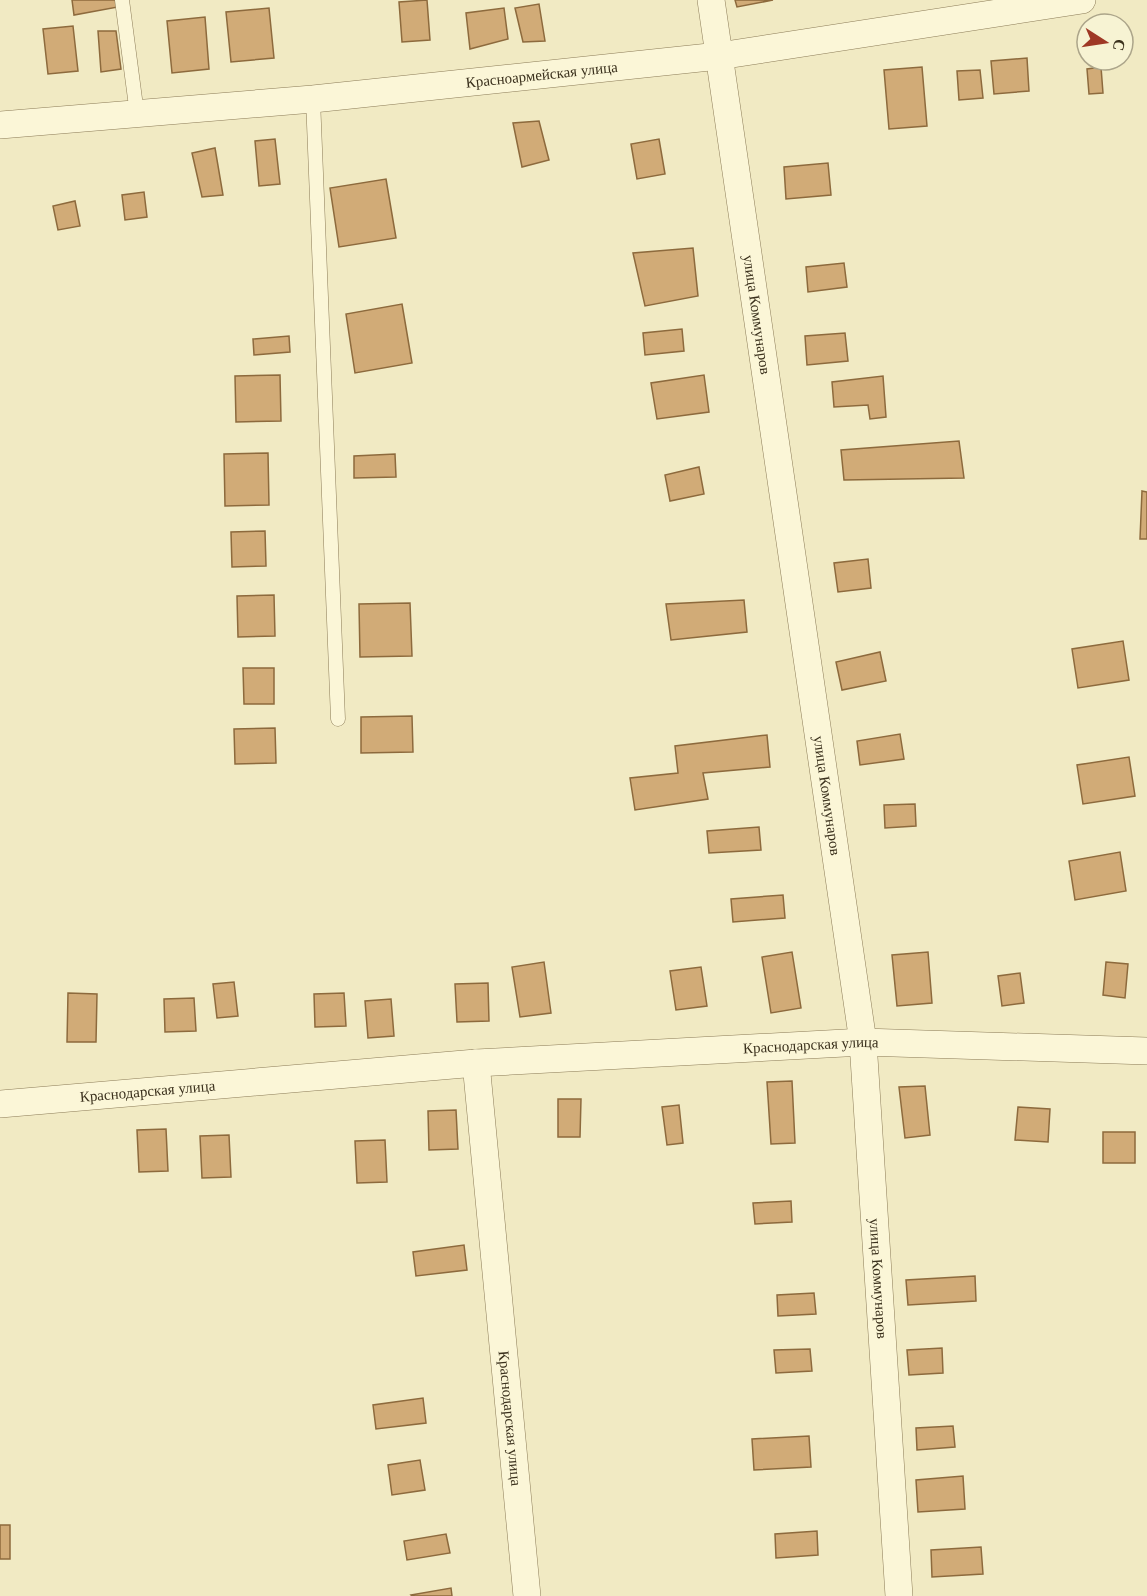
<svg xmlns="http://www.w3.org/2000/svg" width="1147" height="1596" font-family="Georgia,serif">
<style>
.building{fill:#d1ab77;stroke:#8d6a3d;stroke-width:1.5}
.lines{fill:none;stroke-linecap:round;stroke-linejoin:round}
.lane-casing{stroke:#8c7c58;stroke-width:15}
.street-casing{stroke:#8c7c58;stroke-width:28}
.lane{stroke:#fbf6d7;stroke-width:14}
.street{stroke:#fbf6d7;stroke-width:27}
.labels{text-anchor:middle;stroke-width:4.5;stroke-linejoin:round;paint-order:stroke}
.street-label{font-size:15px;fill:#3b311d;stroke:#f7f3d3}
</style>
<rect width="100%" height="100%" fill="#f1eac3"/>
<g class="building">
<polygon points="72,0 117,0 118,7 74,15"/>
<polygon points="427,0 430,40 402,42 399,2"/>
<polygon points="735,0 773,0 737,7"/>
<polygon points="539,4 545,41 523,42 515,8"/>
<polygon points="269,8 274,58 231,62 226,12"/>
<polygon points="504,8 508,39 470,49 466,13"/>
<polygon points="205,17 209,69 172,73 167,21"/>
<polygon points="73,26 78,71 48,74 43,29"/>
<polygon points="98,31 116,31 121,69 101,72"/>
<polygon points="1027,58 1029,91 994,94 991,61"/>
<polygon points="922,67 927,126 889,129 884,70"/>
<polygon points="1101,67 1103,93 1089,94 1087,69"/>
<polygon points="980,70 983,98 959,100 957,71"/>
<polygon points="539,121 549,160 522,167 513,123"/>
<polygon points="275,139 280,184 259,186 255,141"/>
<polygon points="659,139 665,174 637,179 631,144"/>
<polygon points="215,148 223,195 202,197 192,153"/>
<polygon points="828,163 831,195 786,199 784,167"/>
<polygon points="386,179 396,238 339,247 330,188"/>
<polygon points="144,192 147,217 125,220 122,195"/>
<polygon points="75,201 80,226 58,230 53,206"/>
<polygon points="693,248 698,296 645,306 633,253"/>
<polygon points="844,263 847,287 808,292 806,267"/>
<polygon points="402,304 412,363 355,373 346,314"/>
<polygon points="682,329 684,351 645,355 643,333"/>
<polygon points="845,333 848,361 807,365 805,336"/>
<polygon points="289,336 290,352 254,355 253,339"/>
<polygon points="280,375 281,421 236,422 235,376"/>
<polygon points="704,375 709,412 657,419 651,383"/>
<polygon points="883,376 886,417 870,419 868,405 834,407 832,382"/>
<polygon points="959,441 964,478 844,480 841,450"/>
<polygon points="268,453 269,505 225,506 224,454"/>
<polygon points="395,454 396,477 354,478 354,456"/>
<polygon points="699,467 704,494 670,501 665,475"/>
<polygon points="1142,491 1147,492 1147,539 1140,539"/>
<polygon points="265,531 266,566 232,567 231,532"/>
<polygon points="868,559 871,588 838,592 834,563"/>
<polygon points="274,595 275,636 238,637 237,596"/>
<polygon points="744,600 747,632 671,640 666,604"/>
<polygon points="410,603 412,656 360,657 359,604"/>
<polygon points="1123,641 1129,680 1078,688 1072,649"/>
<polygon points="880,652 886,681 842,690 836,662"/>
<polygon points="243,668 274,668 274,704 244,704"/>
<polygon points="412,716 413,752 361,753 361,717"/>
<polygon points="275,728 276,763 235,764 234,729"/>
<polygon points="900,734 904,759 860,765 857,741"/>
<polygon points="767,735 770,767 703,773 708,799 635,810 630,778 678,773 675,746"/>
<polygon points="1129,757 1135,796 1083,804 1077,765"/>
<polygon points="915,804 916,826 885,828 884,805"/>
<polygon points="759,827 761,850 709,853 707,831"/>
<polygon points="1120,852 1126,891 1075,900 1069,861"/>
<polygon points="783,895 785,918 733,922 731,899"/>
<polygon points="792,952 801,1008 771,1013 762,957"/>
<polygon points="928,952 932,1003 897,1006 892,955"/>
<polygon points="544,962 551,1013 520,1017 512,967"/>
<polygon points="1106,962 1128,964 1125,998 1103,995"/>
<polygon points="701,967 707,1006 676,1010 670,971"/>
<polygon points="1020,973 1024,1003 1002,1006 998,976"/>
<polygon points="234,982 238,1016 217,1018 213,984"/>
<polygon points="488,983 489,1021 457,1022 455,984"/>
<polygon points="68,993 97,994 96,1042 67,1042"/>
<polygon points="344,993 346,1026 315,1027 314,994"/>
<polygon points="194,998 196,1031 165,1032 164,999"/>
<polygon points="391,999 394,1036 368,1038 365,1001"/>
<polygon points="792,1081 795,1143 771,1144 767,1082"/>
<polygon points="925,1086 930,1135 905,1138 899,1087"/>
<polygon points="558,1099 581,1099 580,1137 558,1137"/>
<polygon points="679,1105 683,1143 667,1145 662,1107"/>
<polygon points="1018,1107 1050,1109 1048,1142 1015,1140"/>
<polygon points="456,1110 458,1149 429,1150 428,1111"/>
<polygon points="166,1129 168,1171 139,1172 137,1130"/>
<rect x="1103" y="1132" width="32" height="31"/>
<polygon points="229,1135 231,1177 202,1178 200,1136"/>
<polygon points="385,1140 387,1182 357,1183 355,1141"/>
<polygon points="791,1201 792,1222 755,1224 753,1203"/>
<polygon points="464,1245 467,1270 416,1276 413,1252"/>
<polygon points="975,1276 976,1301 908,1305 906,1280"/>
<polygon points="814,1293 816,1314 778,1316 777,1295"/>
<polygon points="942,1348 943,1373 909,1375 907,1350"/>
<polygon points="810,1349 812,1371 776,1373 774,1350"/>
<polygon points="423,1398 426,1423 376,1429 373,1405"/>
<polygon points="953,1426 955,1447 917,1450 916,1428"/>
<polygon points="809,1436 811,1467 754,1470 752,1439"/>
<polygon points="420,1460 425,1490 392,1495 388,1465"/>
<polygon points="963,1476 965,1509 918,1512 916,1480"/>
<rect x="0" y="1525" width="10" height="34"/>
<polygon points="817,1531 818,1555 776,1558 775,1534"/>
<polygon points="446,1534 450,1553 407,1560 404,1541"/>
<polygon points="981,1547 983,1574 932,1577 931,1550"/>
<polygon points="451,1588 452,1596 412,1596 411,1595"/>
</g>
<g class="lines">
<g class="lane-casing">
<g id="lane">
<polyline points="122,0 137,114"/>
<polyline points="313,99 338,719"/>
</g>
</g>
<g class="street-casing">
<g id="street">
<path id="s1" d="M711,0L863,1042L899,1596"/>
<path id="s2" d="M0,125L313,99L719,56L1082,0"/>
<path id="s3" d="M476,1063L527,1596"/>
<path id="s4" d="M0,1104L476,1063L863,1042L1147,1051"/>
</g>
</g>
<use href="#lane" class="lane"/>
<use href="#street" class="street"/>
</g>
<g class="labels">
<g class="street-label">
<text dy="5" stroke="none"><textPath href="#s2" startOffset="544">Красноармейская улица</textPath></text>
<text dy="5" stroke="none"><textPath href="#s1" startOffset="318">улица Коммунаров</textPath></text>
<text dy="5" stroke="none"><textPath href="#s1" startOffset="804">улица Коммунаров</textPath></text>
<text dy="5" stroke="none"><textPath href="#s4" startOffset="813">Краснодарская улица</textPath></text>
<text dy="5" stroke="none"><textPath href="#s4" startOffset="148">Краснодарская улица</textPath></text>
<text dy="5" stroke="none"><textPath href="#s1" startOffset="1290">улица Коммунаров</textPath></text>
<text dy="5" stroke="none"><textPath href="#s3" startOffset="357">Краснодарская улица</textPath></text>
</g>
</g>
<g transform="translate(1105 42) rotate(102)"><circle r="28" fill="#f7f3d3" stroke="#aca58a" stroke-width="1.5"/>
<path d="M0-4.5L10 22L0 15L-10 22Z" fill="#9f3825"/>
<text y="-9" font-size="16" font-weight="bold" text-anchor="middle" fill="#3b311d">С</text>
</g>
</svg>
